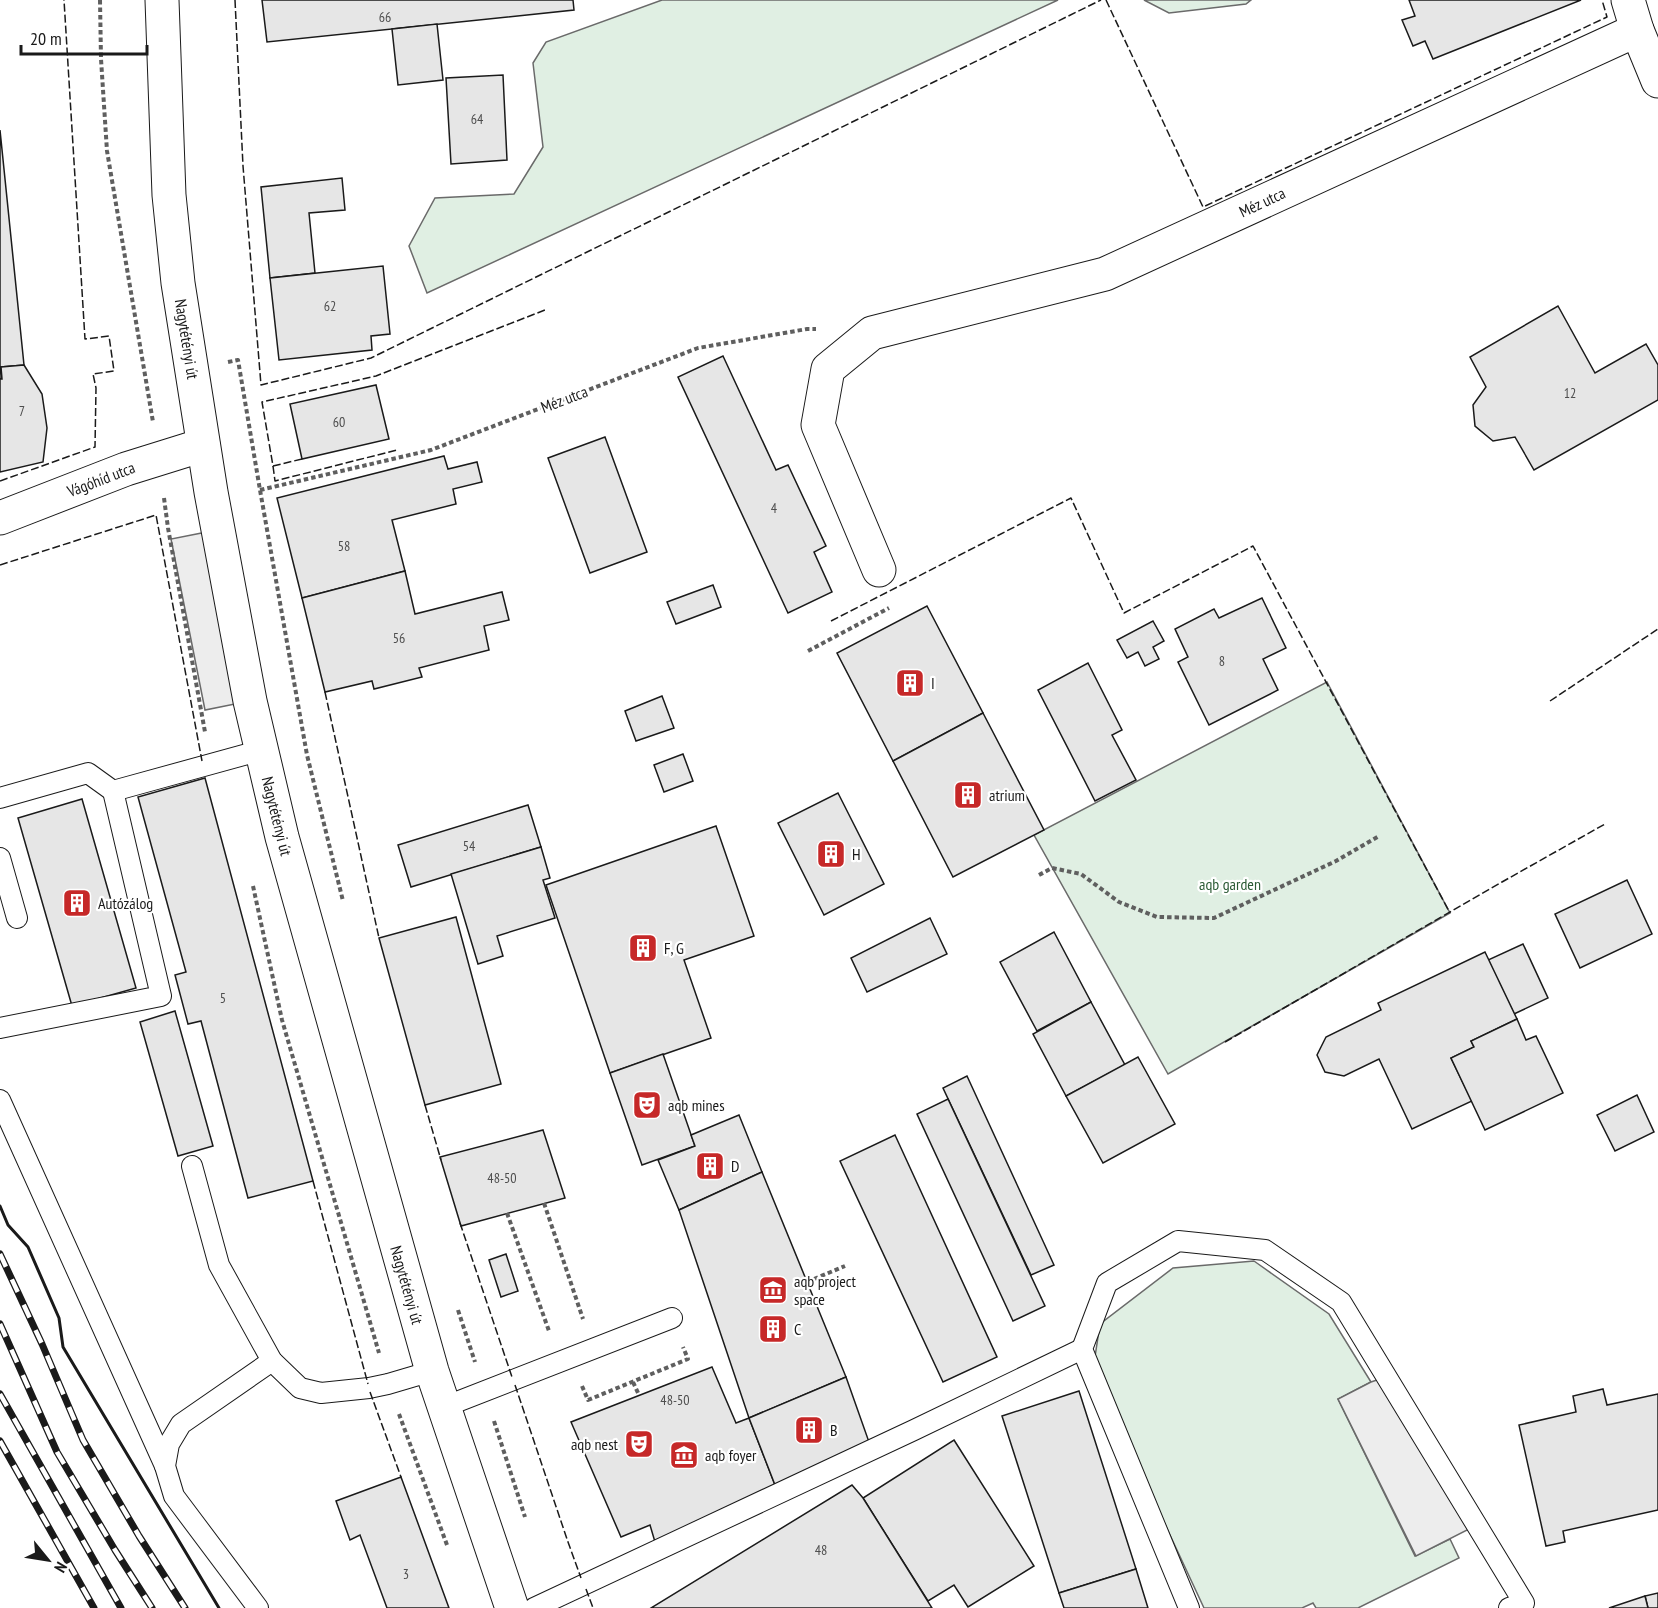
<svg xmlns="http://www.w3.org/2000/svg" width="1658" height="1608" font-family="'PT Sans Narrow',sans-serif">
<style>
.green{fill:#e0efe3;stroke:#6a6a6a;stroke-width:1.5}
.parking{fill:#ededed;stroke:#6a6a6a;stroke-width:1.5}
.building{fill:#e6e6e6;stroke:#1a1a1a;stroke-width:1.5}
.lines{fill:none;stroke-linecap:round;stroke-linejoin:round}
.lane-casing{stroke:#1a1a1a;stroke-width:22}
.street-casing{stroke:#1a1a1a;stroke-width:35}
.secondary-casing{stroke:#1a1a1a;stroke-width:35}
.path{stroke:#5f5f5f;stroke-width:4;stroke-dasharray:4.5 3;stroke-linecap:butt}
.lane{stroke:#fff;stroke-width:20}
.street{stroke:#fff;stroke-width:33}
.secondary{stroke:#fff;stroke-width:33}
.rail-casing{stroke:#1a1a1a;stroke-width:7}
.rail{stroke:#fff;stroke-width:4.5;stroke-dasharray:14;stroke-linecap:butt}
.fence{stroke:#1a1a1a;stroke-width:1.5;stroke-dasharray:8 3;stroke-linecap:butt}
.wall{stroke:#1a1a1a;stroke-width:3}
.labels{text-anchor:middle;stroke-width:4.5;stroke-linejoin:round;paint-order:stroke}
.number-label{font-size:14px;fill:#4d4d4d}
.street-label{font-size:16px;fill:#1a1a1a;stroke:#fff}
.poi-label{font-size:16px;fill:#1a1a1a;stroke:#fff;text-anchor:start}
.park-label{font-size:16px;fill:#2b5a34;stroke:#fff}
</style>
<rect width="100%" height="100%" fill="#fff"/>
<g class="green">
<polygon points="662,0 1058,0 427,293 409,246 435,198 514,194 543,147 533,63 546,42"/>
<polygon points="1144,0 1251,0 1246,4 1169,13"/>
<polygon points="1327,682 1450,913 1168,1074 1034,835"/>
<polygon points="1254,1261 1329,1314 1371,1382 1338,1399 1415,1556 1450,1539 1459,1558 1358,1608 1316,1608 1313,1603 1302,1608 1204,1608 1093,1370 1100,1324 1173,1268"/>
</g>
<g class="parking">
<polygon points="217,530 250,701 205,710 171,539"/>
<polygon points="1386,1377 1477,1525 1416,1556 1338,1399 1371,1382"/>
</g>
<g class="building">
<polygon points="262,0 573,0 574,10 267,42"/>
<polygon points="1409,0 1581,0 1433,59 1425,41 1413,46 1402,20 1415,16"/>
<polygon points="437,24 443,80 398,85 392,29"/>
<polygon points="503,75 507,160 451,164 446,78"/>
<polygon points="0,130 24,365 1,367 2,379 0,379"/>
<polygon points="342,178 345,210 309,213 315,273 270,278 261,187"/>
<polygon points="383,266 390,334 371,336 372,350 279,360 270,278"/>
<polygon points="1558,306 1595,373 1646,344 1658,365 1658,400 1534,470 1515,437 1493,441 1475,426 1473,405 1486,387 1470,357"/>
<polygon points="723,356 776,470 788,465 826,546 814,552 832,592 788,613 678,377"/>
<polygon points="24,365 42,394 47,428 43,462 0,472 0,379 2,379 1,367"/>
<polygon points="376,385 389,439 302,459 290,404"/>
<polygon points="605,437 647,552 590,573 548,458"/>
<polygon points="444,456 448,469 477,462 482,482 453,489 456,504 392,520 405,571 302,598 277,498"/>
<polygon points="405,571 415,614 502,592 509,620 484,626 489,650 419,668 422,677 374,689 372,681 325,692 302,598"/>
<polygon points="713,585 721,607 676,624 667,602"/>
<polygon points="1262,598 1286,648 1263,659 1278,690 1209,725 1178,662 1188,657 1175,629 1214,609 1219,618"/>
<polygon points="927,606 983,713 893,761 837,653"/>
<polygon points="1153,621 1164,641 1153,647 1159,659 1145,666 1138,652 1127,658 1117,640"/>
<polygon points="1088,663 1122,730 1112,735 1136,780 1095,801 1038,690"/>
<polygon points="662,696 674,728 636,741 625,711"/>
<polygon points="983,713 1044,830 953,877 893,761"/>
<polygon points="683,754 693,781 664,792 654,765"/>
<polygon points="205,778 313,1181 248,1198 201,1021 188,1024 175,975 186,972 138,797"/>
<polygon points="838,793 884,884 824,915 778,823"/>
<polygon points="82,799 136,988 72,1006 18,818"/>
<polygon points="528,805 541,847 411,887 398,845"/>
<polygon points="716,826 754,936 684,960 711,1038 610,1073 546,885"/>
<polygon points="541,847 550,878 543,880 555,918 497,936 503,956 478,964 451,874"/>
<polygon points="1627,880 1652,934 1580,968 1555,914"/>
<polygon points="456,917 501,1084 425,1105 379,938"/>
<polygon points="930,918 947,954 867,992 851,958"/>
<polygon points="1054,932 1091,1002 1037,1031 1000,962"/>
<polygon points="1523,944 1548,998 1514,1014 1488,960"/>
<polygon points="1485,952 1517,1019 1471,1041 1474,1047 1451,1058 1472,1101 1412,1129 1379,1059 1344,1076 1325,1072 1317,1055 1326,1037 1381,1010 1378,1003"/>
<polygon points="1091,1002 1125,1065 1066,1096 1033,1034"/>
<polygon points="175,1011 213,1146 178,1156 140,1022"/>
<polygon points="1517,1019 1526,1040 1536,1036 1563,1093 1485,1130 1451,1058 1474,1047 1471,1041"/>
<polygon points="663,1054 695,1146 642,1165 610,1073"/>
<polygon points="1138,1057 1175,1124 1103,1163 1066,1096"/>
<polygon points="967,1076 1054,1265 1031,1275 943,1088"/>
<polygon points="1637,1095 1654,1132 1615,1151 1597,1115"/>
<polygon points="948,1099 1045,1306 1013,1321 917,1114"/>
<polygon points="739,1115 762,1172 679,1210 658,1160 695,1146 691,1135"/>
<polygon points="543,1130 565,1198 461,1226 440,1157"/>
<polygon points="895,1135 997,1357 943,1382 840,1161"/>
<polygon points="762,1172 846,1377 749,1418 679,1210"/>
<polygon points="506,1254 518,1291 501,1297 489,1260"/>
<polygon points="712,1367 736,1423 749,1418 775,1485 655,1542 650,1525 621,1537 571,1422"/>
<polygon points="846,1377 869,1442 775,1485 749,1418"/>
<polygon points="1603,1389 1607,1405 1658,1394 1658,1510 1563,1531 1565,1542 1546,1546 1519,1425 1576,1412 1573,1396"/>
<polygon points="1079,1391 1136,1569 1059,1593 1002,1416"/>
<polygon points="954,1440 1034,1566 968,1607 954,1585 928,1601 863,1498"/>
<polygon points="401,1477 449,1608 387,1608 360,1535 350,1540 336,1501"/>
<polygon points="852,1485 863,1498 932,1608 651,1608"/>
<polygon points="1136,1569 1148,1608 1064,1608 1059,1593"/>
<polygon points="1658,1593 1658,1608 1648,1608 1645,1596"/>
<polygon points="1645,1596 1648,1608 1609,1608"/>
</g>
<g class="lines">
<g class="lane-casing">
<g id="lane">
<polyline points="0,798 88,773 113,791"/>
<polyline points="0,858 17,918"/>
<polyline points="0,1028 161,996 113,791 262,750"/>
<polyline points="0,1100 165,1466"/>
<polyline points="192,1166 219,1265 272,1361 300,1388 321,1393 369,1388 388,1384 432,1371"/>
<polyline points="444,1407 672,1318"/>
<polyline points="258,1608 174,1496 165,1466 169,1444 181,1424 272,1361"/>
<polyline points="534,1608 914,1430 1082,1349"/>
<polyline points="1189,1608 1082,1349 1107,1283 1178,1241 1265,1250 1341,1302 1524,1603 1509,1608"/>
</g>
</g>
<g class="street-casing">
<g id="street">
<polyline points="1628,0 1637,30 1658,81"/>
<polyline points="0,518 126,469 203,445"/>
<polyline points="879,570 818,425 828,369 872,333 1105,274 1637,30"/>
</g>
</g>
<g class="secondary-casing">
<polyline id="secondary" points="162,0 169,195 178,283 211,492 250,701 282,837 432,1371 512,1608"/>
</g>
<g class="path">
<polyline points="100,0 101,59 107,151 153,422"/>
<polyline points="228,362 238,360 260,490 307,755 343,901"/>
<polyline points="260,490 431,450 698,348 807,329 816,329"/>
<polyline points="164,498 168,528 205,732"/>
<polyline points="808,651 889,608"/>
<polyline points="1039,875 1052,868 1081,874 1119,902 1157,917 1214,918 1336,861 1379,836"/>
<polyline points="253,886 282,1020 379,1353"/>
<polyline points="544,1203 583,1319"/>
<polyline points="507,1213 549,1331"/>
<polyline points="807,1282 845,1266"/>
<polyline points="458,1310 475,1362"/>
<polyline points="633,1382 639,1395"/>
<polyline points="582,1386 588,1400 688,1359 683,1347"/>
<polyline points="399,1414 447,1545"/>
<polyline points="494,1421 525,1517"/>
</g>
<use href="#lane" class="lane"/>
<use href="#street" class="street"/>
<use href="#secondary" class="secondary"/>
<g class="rail-casing">
<g id="rail">
<polyline points="0,1254 42,1344 83,1440 139,1536 185,1608"/>
<polyline points="0,1324 57,1452 115,1550 152,1608"/>
<polyline points="0,1394 121,1608"/>
<polyline points="0,1441 94,1608"/>
</g>
</g>
<use href="#rail" class="rail"/>
<g class="fence">
<polyline points="235,0 243,166 261,385 371,358 1101,0"/>
<polyline points="1106,0 1203,207 1607,17 1602,0"/>
<polyline points="302,459 273,466 262,402 376,376 545,310"/>
<polyline points="273,466 275,481 397,450"/>
<polyline points="0,481 95,447 96,388 93,374 114,371 109,336 85,339 64,0"/>
<polyline points="0,565 156,515 202,761"/>
<polyline points="831,621 1071,498 1124,613 1253,546 1450,913"/>
<polyline points="325,692 379,938"/>
<polyline points="1550,701 1658,629"/>
<polyline points="1225,1042 1502,882 1605,824"/>
<polyline points="425,1105 441,1160"/>
<polyline points="313,1181 368,1384"/>
<polyline points="460,1223 512,1377"/>
<polyline points="515,1385 568,1542 581,1578"/>
<polyline points="370,1392 401,1477"/>
<polyline points="586,1589 593,1608"/>
</g>
<polyline class="wall" points="0,1206 8,1225 28,1247 59,1318 63,1347 219,1608"/>
</g>
<defs>
<g id="building-square" transform="scale(1.5)"><rect x="-9" y="-9" width="18" height="18" rx="4" fill="#c62828" stroke="#fff"/><path d="M-4-6H4V6H1V3H-1V6H-4ZM-2.5-4.3h1.7v1.8h-1.7ZM.8-4.3h1.7v1.8H.8ZM-2.5-1h1.7V.8h-1.7ZM.8-1h1.7V.8H.8Z" fill="#fff"/></g>
<g id="theatre-square" transform="scale(1.5)"><rect x="-9" y="-9" width="18" height="18" rx="4" fill="#c62828" stroke="#fff"/><path d="M-5-5.5Q0-4 5-5.5V0Q5 5 0 6Q-5 5-5 0ZM-3.3-2.5H-1v1.5H-3.3ZM1-2.5H3.3v1.5H1ZM-2.8 1Q0 5.5 2.8 1Z" fill="#fff"/></g>
<g id="museum-square" transform="scale(1.5)"><rect x="-9" y="-9" width="18" height="18" rx="4" fill="#c62828" stroke="#fff"/><path d="M0-6L6-3V-2H-6V-3ZM-5-1h2V3h-2ZM-1-1h2V3h-2ZM3-1h2V3H3ZM-6 4H6V6H-6Z" fill="#fff"/></g>
</defs>
<g fill-rule="evenodd">
<use href="#building-square" x="910" y="683"/>
<use href="#building-square" x="968" y="795"/>
<use href="#building-square" x="831" y="854"/>
<use href="#building-square" x="77" y="903"/>
<use href="#building-square" x="643" y="948"/>
<use href="#theatre-square" x="647" y="1105"/>
<use href="#building-square" x="710" y="1166"/>
<use href="#museum-square" x="773" y="1290"/>
<use href="#building-square" x="773" y="1329"/>
<use href="#building-square" x="809" y="1430"/>
<use href="#theatre-square" x="639" y="1444"/>
<use href="#museum-square" x="684" y="1455"/>
</g>
<g class="labels">
<g class="number-label">
<text x="385" y="22">66</text>
<text x="477" y="124">64</text>
<text x="330" y="311">62</text>
<text x="1570" y="398">12</text>
<text x="22" y="416">7</text>
<text x="339" y="427">60</text>
<text x="774" y="513">4</text>
<text x="344" y="551">58</text>
<text x="399" y="643">56</text>
<text x="1222" y="666">8</text>
<text x="469" y="851">54</text>
<text x="223" y="1003">5</text>
<text x="502" y="1183">48-50</text>
<text x="675" y="1405">48-50</text>
<text x="821" y="1555">48</text>
<text x="406" y="1579">3</text>
</g>
<g class="street-label">
<text transform="translate(1262 202) rotate(-25)" y="6">Méz utca</text>
<text transform="translate(187 339) rotate(81)" y="6">Nagytétényi út</text>
<text transform="translate(564 399) rotate(-21)" y="6">Méz utca</text>
<text transform="translate(101 479) rotate(-21)" y="6">Vágóhíd utca</text>
<text transform="translate(277 816) rotate(76)" y="6">Nagytétényi út</text>
<text transform="translate(407 1285) rotate(74)" y="6">Nagytétényi út</text>
</g>
<g class="poi-label">
<text x="931" y="689">I</text>
<text x="989" y="801">atrium</text>
<text x="852" y="860">H</text>
<text x="98" y="909">Autózálog</text>
<text x="664" y="954">F, G</text>
<text x="668" y="1111">aqb mines</text>
<text x="731" y="1172">D</text>
<text x="794" y="1287">aqb project<tspan x="794" dy="18">space</tspan></text>
<text x="794" y="1335">C</text>
<text x="830" y="1436">B</text>
<text x="618" y="1450" text-anchor="end">aqb nest</text>
<text x="705" y="1461">aqb foyer</text>
</g>
<g class="park-label">
<text x="1230" y="890">aqb garden</text>
</g>
</g>
<g transform="translate(48 1560) rotate(120)" stroke="#ffffff" stroke-width="4.5" paint-order="stroke">
<path d="M0-4.5L10 22L0 15L-10 22Z" fill="#1a1a1a"/>
<text y="-9" font-size="16" font-weight="bold" text-anchor="middle" fill="#1a1a1a">N</text>
</g>
<path d="M21 45v9h126v-9" fill="none" stroke="#1a1a1a" stroke-width="3"/>
<text x="30" y="45" font-size="18" fill="#1a1a1a" stroke="#ffffff" stroke-width="4.5" paint-order="stroke">20 m</text>
</svg>
